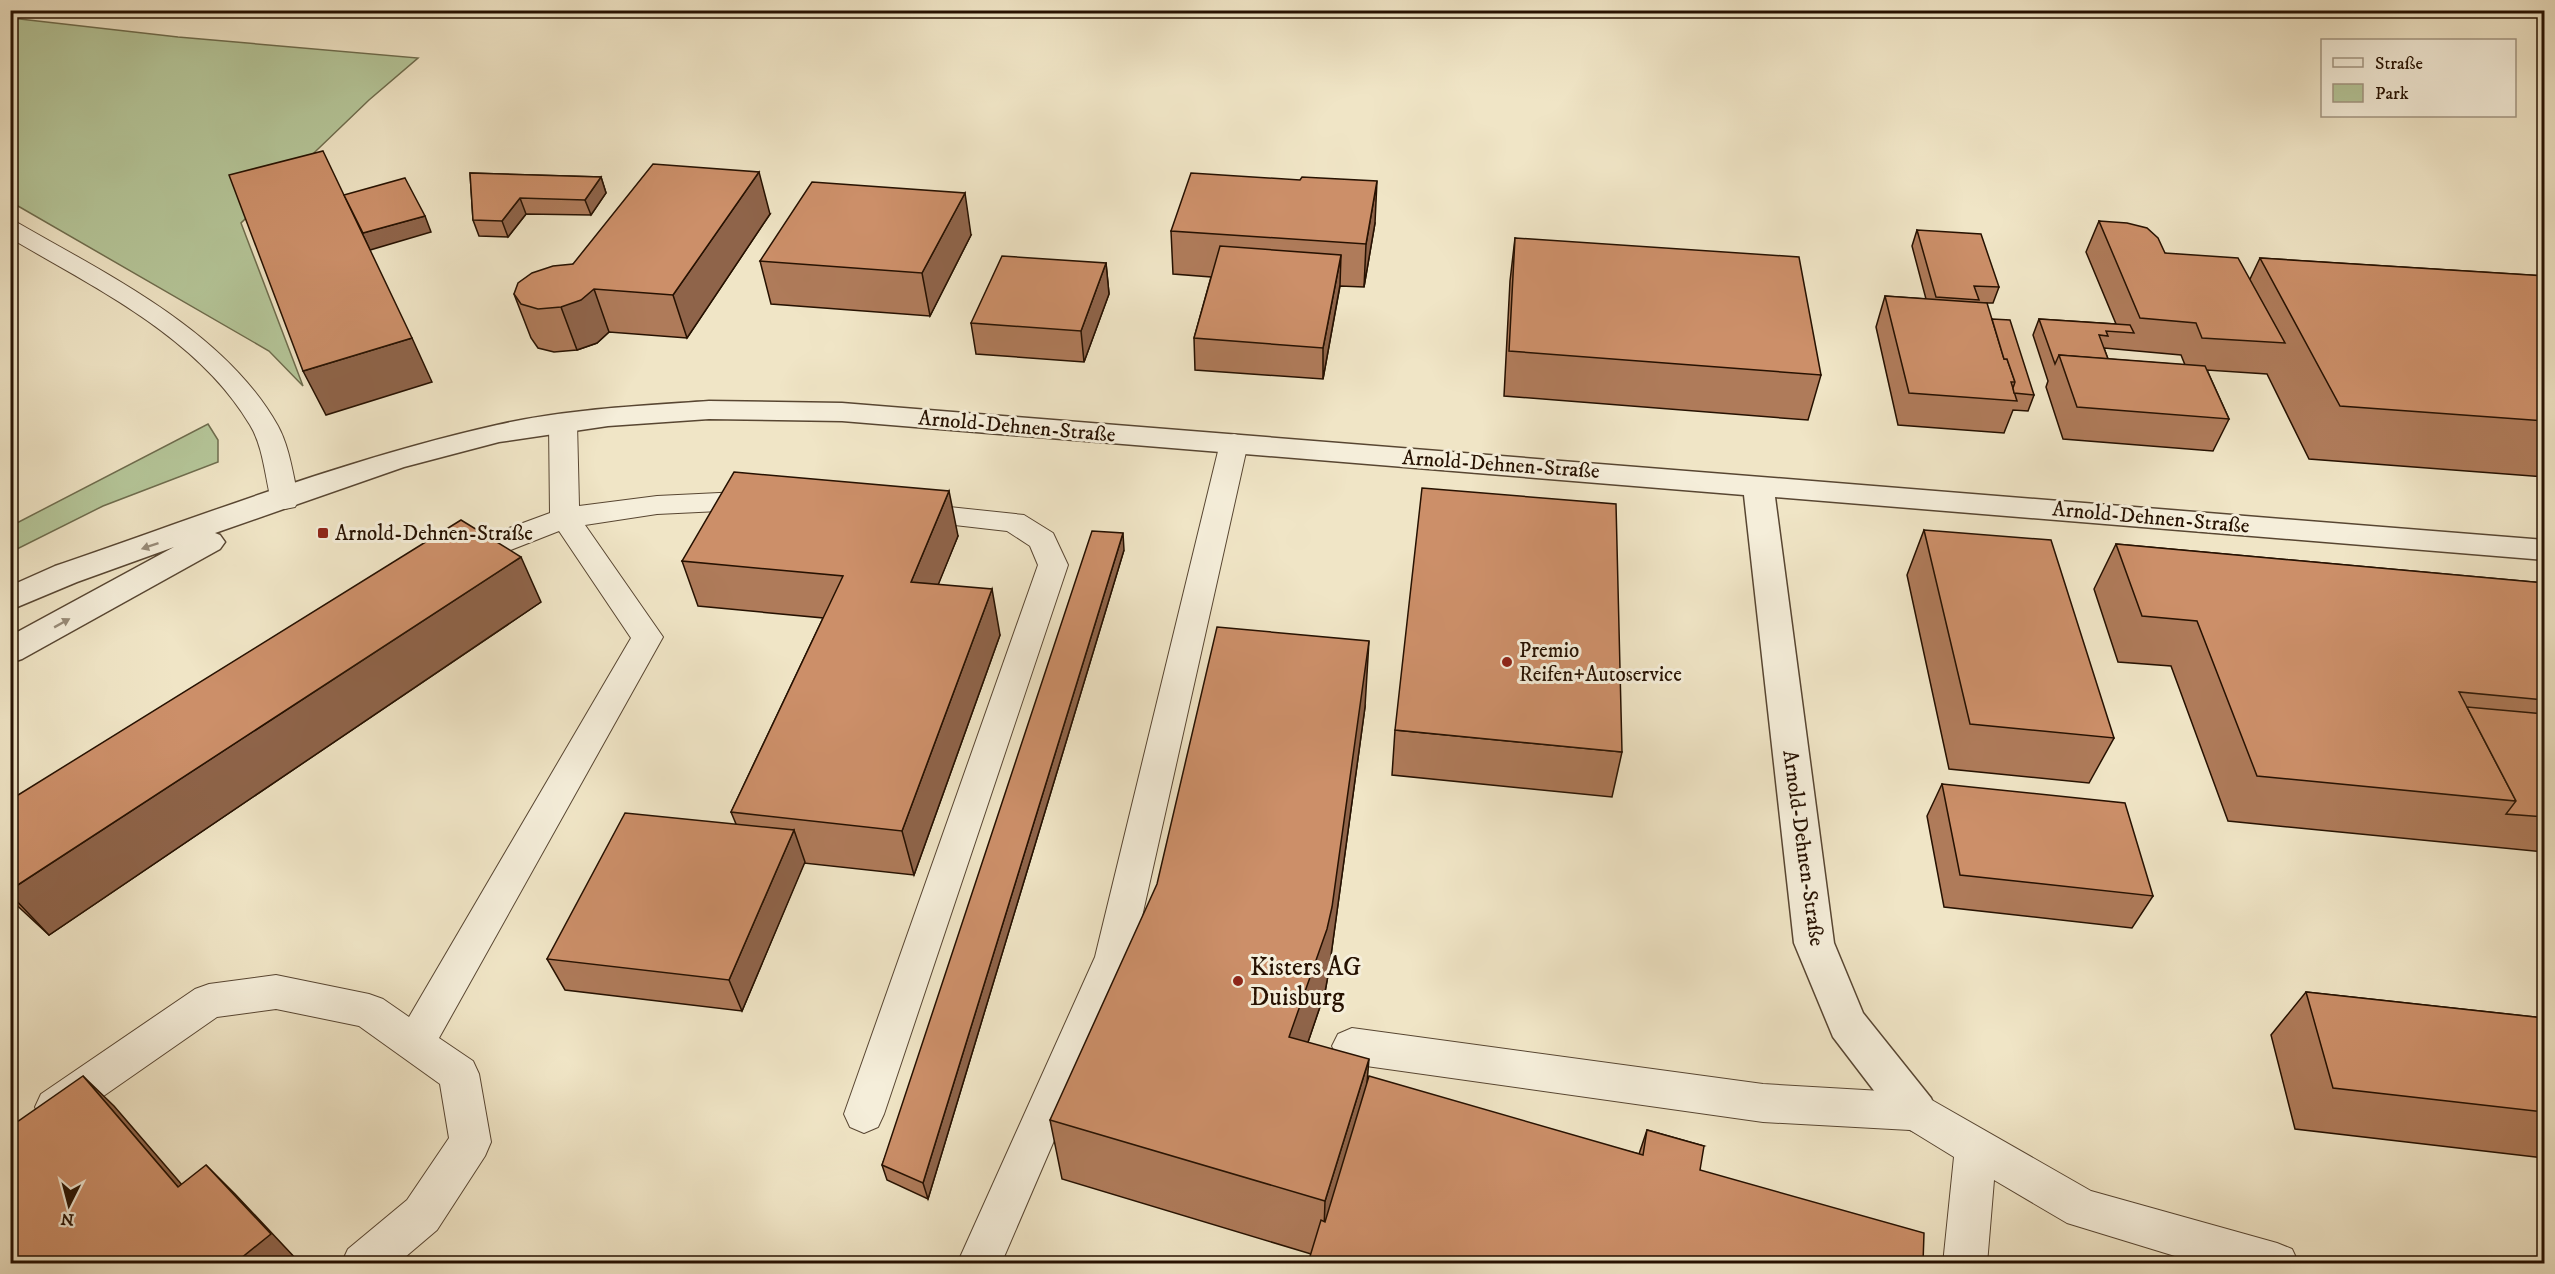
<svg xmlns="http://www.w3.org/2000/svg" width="2555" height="1274" font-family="'IM FELL DW Pica',serif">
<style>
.green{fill:#b5c699;stroke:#6e6c4d;stroke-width:1.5}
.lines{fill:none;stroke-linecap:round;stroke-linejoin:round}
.lane-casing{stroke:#584632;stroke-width:2}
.street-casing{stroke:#584632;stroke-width:3}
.lane{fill:#f5eeda;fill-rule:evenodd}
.street{fill:#f5eeda;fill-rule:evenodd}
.wall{fill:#af7b5a;stroke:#261101;stroke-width:1.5;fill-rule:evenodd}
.shaded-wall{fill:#8f644a;stroke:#261101;stroke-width:1.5}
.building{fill:#cc8f69;stroke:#261101;stroke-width:1.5}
.oneway{fill:#988b78}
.poi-dot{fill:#8f2418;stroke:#f5eeda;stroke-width:2}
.labels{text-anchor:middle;stroke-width:6;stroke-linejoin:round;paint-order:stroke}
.street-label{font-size:21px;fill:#261101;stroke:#f5eeda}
.poi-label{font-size:21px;fill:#261101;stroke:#f5eeda;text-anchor:start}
.near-poi-label{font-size:26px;fill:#261101;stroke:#f5eeda;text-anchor:start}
</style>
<rect width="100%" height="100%" fill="#f0e5c6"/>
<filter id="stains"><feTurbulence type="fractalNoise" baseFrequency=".00333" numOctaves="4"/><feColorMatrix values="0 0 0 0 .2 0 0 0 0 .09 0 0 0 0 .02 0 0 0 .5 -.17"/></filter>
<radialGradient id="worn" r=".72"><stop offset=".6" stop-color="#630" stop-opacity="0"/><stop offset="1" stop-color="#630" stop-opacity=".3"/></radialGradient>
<g class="green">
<polygon points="11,18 178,37 418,58 369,100 241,223 303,386 269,351 11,202"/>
<polygon points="208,424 218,440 218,462 103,506 11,552 11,526"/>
</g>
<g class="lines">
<g class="lane-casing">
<g id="lane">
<path d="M10,221L18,223C108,275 225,331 278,426C290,448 293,476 299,500L295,507L285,509L275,507L271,500C265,476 263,446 250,425C198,337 95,288 10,238Z"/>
<polygon points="563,415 573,417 577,423 579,506 657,496 761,491 771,493 775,500 771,507 761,509 657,514 585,525 663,637 439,1038 473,1061 479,1074 491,1142 485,1156 437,1230 397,1264 341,1264 348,1249 407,1200 449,1138 440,1084 359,1026 276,1009 217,1017 69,1120 55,1126 41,1120 35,1107 41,1094 195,989 209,984 276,975 369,994 383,999 409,1017 631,638 559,531 460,570 449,567 445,560 449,553 460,546 550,513 549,423 553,417"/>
<polygon points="1234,434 1244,437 1248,443 1133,957 1001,1264 957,1264 1095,957 1220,443 1224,437"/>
<polygon points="912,503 1024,515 1053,533 1068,565 884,1114 878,1127 864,1133 850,1127 844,1114 1038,565 1030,546 1007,531 902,519 897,512 902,505"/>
<polygon points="1352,1028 1763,1084 1916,1093 1930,1099 2091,1191 2277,1243 2292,1249 2299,1264 2201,1264 2067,1223 1994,1180 1987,1264 1943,1264 1954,1157 1910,1130 1763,1122 1352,1064 1338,1058 1332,1046 1338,1034"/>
</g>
</g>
<g class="street-casing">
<path id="street" d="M709,401L842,403L2544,540V560L1775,497L1834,943L1863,1013L1931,1098L1937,1112L1931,1126L1916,1132L1901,1126L1833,1037L1794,943L1744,495L842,421L709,419L608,426L499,442L404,467L215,533L220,535L225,542L220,549L22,659L10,663V636L174,547L77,582L10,610V586L55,566C201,516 346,459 497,425C566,409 639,406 709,401Z"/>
</g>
<use href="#lane" class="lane"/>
<use href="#street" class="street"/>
</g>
<g class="wall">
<polygon points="470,173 601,177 606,193 591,215 526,214 508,237 479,236 473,220"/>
<polygon points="770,214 687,338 609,332 597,343 577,350 554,352 538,348 531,338 514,294 573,264"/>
<path d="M2099,221L2165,253L2250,279L2260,258L2544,276V477L2309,459L2267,374L2207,370L2229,419L2213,451L2063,439L2046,387L2048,381L2033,335L2039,319L2116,324L2086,252ZM2104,348L2181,355L2185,365L2108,359Z"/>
<polygon points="1375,223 1364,287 1340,286 1323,379 1195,370 1194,338 1211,277 1173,274 1171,231"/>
<polygon points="1917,230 1999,287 1993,303 1978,303 1992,319 2034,395 2028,411 2013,410 2004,433 1898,425 1876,327 1885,296 1926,299 1912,246"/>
<polygon points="971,235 930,316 771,304 760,261"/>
<polygon points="1515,238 1821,375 1808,420 1504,396 1510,281"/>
<polygon points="1106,263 1109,294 1084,362 976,354 971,323"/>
<polygon points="1924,530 2114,738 2089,783 1949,769 1907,575"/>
<polygon points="958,536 938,584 1000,635 914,875 804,863 742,1011 565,990 547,959 736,824 731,812 823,618 698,606 682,561"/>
<polygon points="2116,544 2544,583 2544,852 2228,821 2171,666 2118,662 2094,589"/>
<polygon points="1124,550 928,1199 887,1180 882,1165"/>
<polygon points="541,602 49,935 10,899 10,800"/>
<polygon points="1365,707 1329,970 1325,992 1308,1042 1367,1085 1639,1154 1647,1130 1704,1146 1311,1254 1062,1179 1050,1120"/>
<polygon points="1395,730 1622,752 1612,797 1392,775"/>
<polygon points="1942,784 2153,896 2132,928 1944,907 1927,816"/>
<polygon points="2306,992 2544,1018 2544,1158 2295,1129 2271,1035"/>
</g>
<g class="shaded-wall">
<polygon points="759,172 770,214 687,338 673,295"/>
<polygon points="601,177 606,193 591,215 585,200"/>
<polygon points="1377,181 1375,223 1364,287 1366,244"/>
<polygon points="965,193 971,235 930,316 922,273"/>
<polygon points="520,198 526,214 508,237 502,221"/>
<polygon points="425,216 431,232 370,250 362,233"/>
<polygon points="1341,255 1340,285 1323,379 1323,348"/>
<polygon points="1106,263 1109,294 1084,362 1081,331"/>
<polygon points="594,289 609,332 597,343 577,350 561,307"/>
<polygon points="412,338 432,382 326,415 303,371"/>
<polygon points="949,491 958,536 921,627 911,582"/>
<polygon points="1123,533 1124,550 928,1199 923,1183"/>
<polygon points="521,557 541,602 49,935 10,894 10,890"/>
<polygon points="992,589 1000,635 914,875 902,831"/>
<polygon points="1369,641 1365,707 1329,970 1325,992 1289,1098 1289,1037"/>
<polygon points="794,830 805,862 742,1011 729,980"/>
<polygon points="1369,1059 1364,1119 1323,1258 1325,1201"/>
<polygon points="83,1076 114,1106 208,1215 178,1187"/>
<polygon points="206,1165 235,1194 299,1262 297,1263 235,1263"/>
</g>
<g class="building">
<polygon points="323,151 412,338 303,371 229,175"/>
<polygon points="653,164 759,172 673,295 594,289 581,300 561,307 538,309 521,304 514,294 518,283 532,273 553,266 573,264"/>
<polygon points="470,173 601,177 585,200 520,198 502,221 473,220"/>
<polygon points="1191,173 1300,180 1302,177 1377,181 1366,244 1171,231"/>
<polygon points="405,178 425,216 363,233 344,195"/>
<polygon points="812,182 965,193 922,273 760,261"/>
<polygon points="2099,221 2127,223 2147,228 2158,238 2165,253 2238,258 2285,343 2202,338 2196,323 2140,318"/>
<polygon points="1917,230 1981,234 1999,287 1974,286 1979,300 1936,297"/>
<polygon points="1515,238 1799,257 1821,375 1509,351"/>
<polygon points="1220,246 1341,255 1323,348 1194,338"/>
<polygon points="1002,256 1106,263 1081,331 971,323"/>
<polygon points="2260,258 2544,276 2544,421 2340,406"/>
<polygon points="1885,296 1987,303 2004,359 2007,359 2015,382 2011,382 2017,401 1909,393"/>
<polygon points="1992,319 2010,320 2034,395 2014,393 2013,388 2015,382 2007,359 2004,359"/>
<polygon points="2039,319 2130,325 2134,333 2106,331 2108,336 2099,335 2108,359 2059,355 2055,364"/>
<polygon points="2059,355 2205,366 2229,419 2077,407"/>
<polygon points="734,472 949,491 911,582 992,589 902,831 731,812 843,576 682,561"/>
<polygon points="1422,488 1616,504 1622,752 1395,730"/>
<polygon points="461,520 521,557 10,890 10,800"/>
<polygon points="1924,530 2051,540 2114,738 1970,724"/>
<polygon points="1092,531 1123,533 923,1183 882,1165"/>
<polygon points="2116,544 2544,583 2544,700 2459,692 2516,801 2257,776 2197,621 2142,616"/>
<polygon points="1217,627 1369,641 1332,907 1327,929 1289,1037 1369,1059 1325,1201 1050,1120 1157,884"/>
<polygon points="2467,707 2544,714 2544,817 2506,814 2516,801"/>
<polygon points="1942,784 2125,803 2153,896 1960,875"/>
<polygon points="625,813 794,830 729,980 547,959"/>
<polygon points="2306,992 2544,1018 2544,1112 2333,1088"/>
<polygon points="83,1076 178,1187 206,1165 271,1234 235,1263 15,1263 10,1258 10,1127"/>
<polygon points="1369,1076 1643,1155 1647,1130 1704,1146 1700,1170 1924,1233 1923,1263 1308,1263 1321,1220 1325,1222"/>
</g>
<defs><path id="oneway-solid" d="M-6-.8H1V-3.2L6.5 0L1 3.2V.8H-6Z" transform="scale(1.5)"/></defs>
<g class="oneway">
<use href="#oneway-solid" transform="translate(150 546) rotate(161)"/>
<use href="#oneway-solid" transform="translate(62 623) rotate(-29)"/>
</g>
<g class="poi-dot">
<rect x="317" y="527" width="12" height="12" rx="3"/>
<circle cx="1507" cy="662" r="6"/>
<circle cx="1238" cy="981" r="6"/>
</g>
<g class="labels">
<g class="street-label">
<text transform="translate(1017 426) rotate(5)" y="7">Arnold-Dehnen-Straße</text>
<text transform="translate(1501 464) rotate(4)" y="7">Arnold-Dehnen-Straße</text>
<text transform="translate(2151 517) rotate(5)" y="7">Arnold-Dehnen-Straße</text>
<text transform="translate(1804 848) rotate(82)" y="7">Arnold-Dehnen-Straße</text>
</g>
<g class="poi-label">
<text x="335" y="540">Arnold-Dehnen-Straße</text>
<text x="1519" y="657">Premio<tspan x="1519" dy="24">Reifen+Autoservice</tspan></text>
</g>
<g class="near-poi-label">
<text x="1250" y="975">Kisters AG<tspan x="1250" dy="30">Duisburg</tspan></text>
</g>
</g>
<rect width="2555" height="1274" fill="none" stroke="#f0e5c6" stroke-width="36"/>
<rect x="12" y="12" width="2531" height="1250" fill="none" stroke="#261101" stroke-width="3"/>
<rect x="18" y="18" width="2519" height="1238" fill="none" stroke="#261101" stroke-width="1.5"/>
<rect x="2321" y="39" width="195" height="78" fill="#f5eeda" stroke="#a29683" stroke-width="1.5"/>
<rect x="2333" y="58" width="30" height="9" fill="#f5eeda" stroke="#a29683" stroke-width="1.5"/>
<text x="2375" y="69" font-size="18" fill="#261101">Straße</text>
<rect x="2333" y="84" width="30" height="18" fill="#b5c699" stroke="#a29683" stroke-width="1.5"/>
<text x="2375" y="99" font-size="18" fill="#261101">Park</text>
<g transform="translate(69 1205) rotate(186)" stroke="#f5eeda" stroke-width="4.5" paint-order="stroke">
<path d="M0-4.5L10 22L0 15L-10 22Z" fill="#261101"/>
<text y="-9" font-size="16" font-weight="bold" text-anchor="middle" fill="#261101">N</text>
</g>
<rect width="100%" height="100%" filter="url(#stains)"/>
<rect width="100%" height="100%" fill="url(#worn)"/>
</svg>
